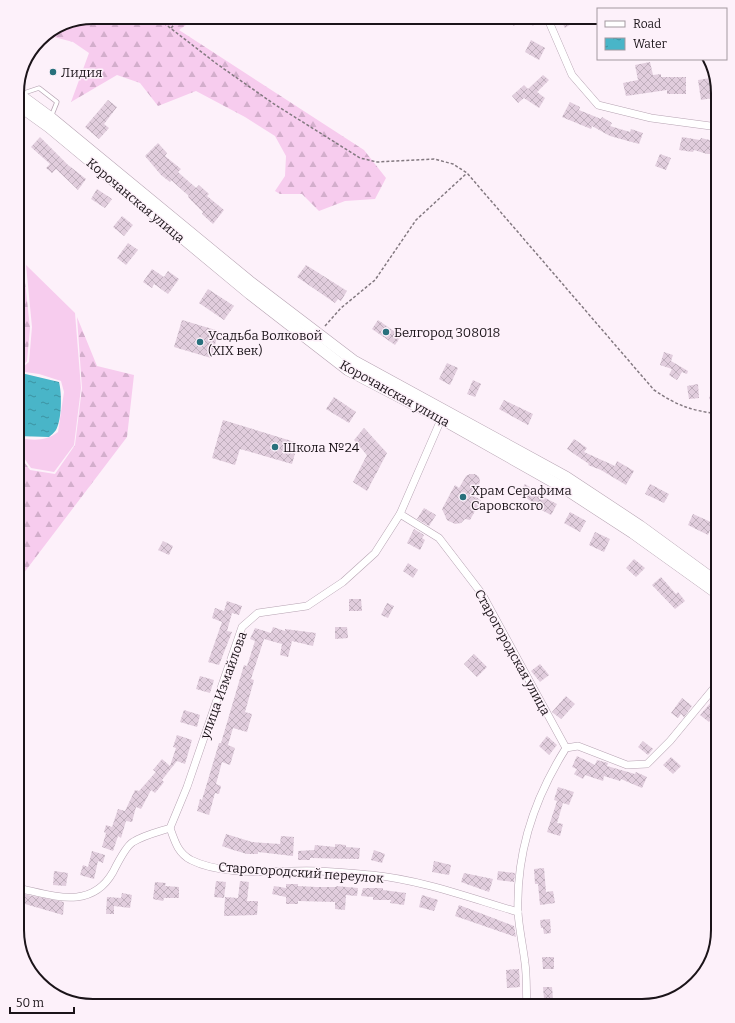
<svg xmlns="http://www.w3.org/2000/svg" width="735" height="1023" font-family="Bitter,serif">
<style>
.grass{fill:#f7ccee}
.forest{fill:url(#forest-firs)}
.water{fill:url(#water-ripples)}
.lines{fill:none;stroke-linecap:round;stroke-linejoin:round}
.river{stroke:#49b5c8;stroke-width:15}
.building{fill:url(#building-cross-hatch)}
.lane-casing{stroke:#b6a3b2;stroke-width:5}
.street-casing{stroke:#b6a3b2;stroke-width:8}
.primary-casing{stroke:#b6a3b2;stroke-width:12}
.path{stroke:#837980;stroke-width:1.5;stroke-dasharray:3 2;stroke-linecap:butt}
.lane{stroke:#fff;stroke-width:3.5}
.street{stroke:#fff;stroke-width:7}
.primary{stroke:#fff;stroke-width:11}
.poi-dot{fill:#28707c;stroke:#fdf1fa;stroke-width:1.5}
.labels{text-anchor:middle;stroke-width:3;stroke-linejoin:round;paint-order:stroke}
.poi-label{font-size:13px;fill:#1b1419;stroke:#fdf1fa;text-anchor:start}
.street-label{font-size:13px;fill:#1b1419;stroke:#fdf1fa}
.rim{fill:none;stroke:#1b1419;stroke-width:2}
</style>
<defs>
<pattern id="forest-firs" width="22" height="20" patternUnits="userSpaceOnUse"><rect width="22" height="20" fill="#f7ccee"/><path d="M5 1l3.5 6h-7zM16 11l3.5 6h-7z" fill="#d3aecc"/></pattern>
<pattern id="water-ripples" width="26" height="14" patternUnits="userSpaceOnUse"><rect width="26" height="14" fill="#49b5c8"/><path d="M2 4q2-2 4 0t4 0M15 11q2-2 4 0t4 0" fill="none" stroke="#3c92a2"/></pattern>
<pattern id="building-cross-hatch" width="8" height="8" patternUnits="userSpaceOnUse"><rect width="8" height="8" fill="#e1cddd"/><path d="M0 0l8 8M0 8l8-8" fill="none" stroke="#c0afbd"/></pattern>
</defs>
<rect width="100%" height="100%" fill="#fdf1fa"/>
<path class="grass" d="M26,265L75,313L81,388L74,445L54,472L31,468L17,448V438C33,440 45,442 58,432L64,392L61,381L39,374L18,371L29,362L32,327Z"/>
<g class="forest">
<polygon points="93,17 197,17 179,30 364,150 386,178 375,199 345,201 319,211 302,194 280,194 275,191 285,176 286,156 275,136 245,117 196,91 158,106 140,83 117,75 71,102 89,53 73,42 54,37 25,60 43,36"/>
<polygon points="17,253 23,263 30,328 27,361 21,368 17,369"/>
<polygon points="77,317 97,366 134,375 127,437 17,582 17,452 30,470 55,474 75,445 82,388"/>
</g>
<path class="water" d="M17,372L59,382C62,393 62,420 56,430C54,433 51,435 49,437L17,436Z"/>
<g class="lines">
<polyline class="river" points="17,306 17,279"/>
</g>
<g class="building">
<polygon points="505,17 541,17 533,26 523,18 514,26"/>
<polygon points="559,17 571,17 574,22 565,28"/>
<polygon points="531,40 545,48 539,60 525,52"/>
<polygon points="650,62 653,75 661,74 661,77 686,77 686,94 667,94 667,90 626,96 623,83 638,80 635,65"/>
<polygon points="543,75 549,80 537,92 545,98 539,108 524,98 518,103 512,96 524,85 528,89"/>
<polygon points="711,78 712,82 715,82 718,97 701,100 698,80"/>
<polygon points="108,100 117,107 104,124 109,128 99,139 85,127"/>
<polygon points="570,102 580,107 579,110 601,119 602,117 612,123 610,126 630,132 631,129 643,133 639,144 610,136 592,126 591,129 562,117"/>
<polygon points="40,137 68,165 86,179 78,190 56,169 52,173 46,168 50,164 31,147"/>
<polygon points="682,137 700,140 701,138 718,142 718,154 707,154 694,150 693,152 679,150"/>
<polygon points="158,143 167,153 165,156 181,169 178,172 196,188 199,185 209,194 207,196 224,210 213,224 202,214 203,212 188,197 189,196 171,180 170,182 161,175 145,156"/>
<polygon points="660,154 671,158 666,170 655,166"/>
<polygon points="97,189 112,199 105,208 91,199"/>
<polygon points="122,216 133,225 124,236 113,227"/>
<polygon points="128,243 138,250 126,265 117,258"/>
<polygon points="306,265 347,291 341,301 338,299 335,303 297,277"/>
<polygon points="152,269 164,277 168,271 179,279 168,294 154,284 152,288 143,282"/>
<polygon points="208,289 234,306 224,320 199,303"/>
<polygon points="182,320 219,331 211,358 174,347"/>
<polygon points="378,320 401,336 395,345 372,329"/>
<polygon points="664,352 673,355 671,361 688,371 687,374 682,372 677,380 669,375 672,369 660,365"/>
<polygon points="447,363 458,368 450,385 439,379"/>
<polygon points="716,374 718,374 718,402 709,399"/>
<polygon points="473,380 481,384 475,397 467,394"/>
<polygon points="698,384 699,398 689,399 687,386"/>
<polygon points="334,397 356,412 349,423 326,409"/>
<polygon points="504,400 533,414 528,425 499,409"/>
<polygon points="223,420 298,443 292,464 240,449 235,465 212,458"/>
<polygon points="364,428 387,453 367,491 353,482 367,455 354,440"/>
<polygon points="574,439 587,448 584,452 615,466 617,461 634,471 626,485 601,470 588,465 589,464 567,449"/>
<polygon points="470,474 475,474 479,477 480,482 474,496 481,500 470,520 465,519 461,523 455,524 447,520 442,509 455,485 459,488 466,476"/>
<polygon points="525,484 534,490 533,492 557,504 551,515 534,506 535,504 519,493"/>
<polygon points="650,484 669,494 664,503 645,494"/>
<polygon points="424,508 436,515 429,526 417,519"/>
<polygon points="570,512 586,521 580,532 564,523"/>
<polygon points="693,514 713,523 708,535 688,525"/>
<polygon points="414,529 424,535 422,538 425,540 420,550 407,543"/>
<polygon points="595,532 610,539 604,552 589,545"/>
<polygon points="163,541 173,546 169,555 158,550"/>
<polygon points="634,559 645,568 636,577 626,568"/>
<polygon points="408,563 418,570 413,578 403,571"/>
<polygon points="661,577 676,594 678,592 685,601 675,609 652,585"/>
<polygon points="349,599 361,599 362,611 349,611"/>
<polygon points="227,601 242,606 239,615 232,613 227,631 232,632 219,665 208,662 222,622 212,618 215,608 224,611"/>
<polygon points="387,603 394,606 388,618 381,615"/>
<polygon points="273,627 285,631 285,629 316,633 313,646 292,641 288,657 280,655 282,644 264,639 251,679 254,680 245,712 252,714 247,732 233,728 228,745 235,748 230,765 222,762 216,784 221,786 219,794 215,793 209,815 197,811 200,799 202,800 219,743 221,743 244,665 247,666 255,641 250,639 255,628 271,633"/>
<polygon points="335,627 347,627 348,638 335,639"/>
<polygon points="474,654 487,667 477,677 464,664"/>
<polygon points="540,664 549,675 540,682 531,671"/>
<polygon points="200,676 214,680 210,693 196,689"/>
<polygon points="566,696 575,704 561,719 552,712"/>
<polygon points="682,698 692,706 684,717 681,714 678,718 671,713"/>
<polygon points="712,701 718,707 718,712 709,722 700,715"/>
<polygon points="184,710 200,715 197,727 180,722"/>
<polygon points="177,735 192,740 185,764 177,761 162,780 164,782 155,793 151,790 141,809 136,807 132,822 126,821 121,838 118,836 113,851 102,847 106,833 104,832 106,825 112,827 118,809 125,811 135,790 139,791 156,772 153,770 162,759 170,766 176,748 173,747"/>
<polygon points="547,736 557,745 549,755 539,746"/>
<polygon points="643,741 653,749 648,755 638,747"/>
<polygon points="577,756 595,765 597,760 608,763 607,766 635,774 636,772 647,777 642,788 621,779 620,781 604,776 603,781 585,775 583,779 574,774 577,769 572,767"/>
<polygon points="671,757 681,766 673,774 663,765"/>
<polygon points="558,787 574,792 569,805 563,803 557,823 563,824 560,836 547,832 557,801 554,800"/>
<polygon points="226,834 252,842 280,844 281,836 294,837 293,856 258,852 258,854 247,854 230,849 222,846"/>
<polygon points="335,844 346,845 346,847 360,848 359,859 310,858 310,860 298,860 298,851 314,850 315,845 335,847"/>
<polygon points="374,850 385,854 382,863 371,860"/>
<polygon points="92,851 105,855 103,863 98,861 94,879 80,875 83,865 88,867"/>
<polygon points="434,861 451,865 449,875 432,872"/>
<polygon points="544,868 546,892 553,891 555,903 540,905 538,884 535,884 534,869"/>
<polygon points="54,871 68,873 66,886 53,885"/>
<polygon points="498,871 515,873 514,882 497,880"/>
<polygon points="464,873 493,879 489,892 461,882"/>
<polygon points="216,881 226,882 224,898 214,897"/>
<polygon points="240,881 249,882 247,901 258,901 257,915 224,916 225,897 238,898"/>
<polygon points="155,882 166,883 165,886 179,887 179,898 164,898 163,901 153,899"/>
<polygon points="286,884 298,884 298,886 316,887 336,887 336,886 358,888 357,896 346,895 345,910 335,909 335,902 298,901 298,904 286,904 286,897 272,894 274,886 286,888"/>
<polygon points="363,888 383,888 383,890 406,893 404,905 390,903 391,900 373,900 373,897 361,896"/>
<polygon points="17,893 64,902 63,915 25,904 24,909 17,907"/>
<polygon points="122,893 132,895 130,908 114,906 114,914 106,914 107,897 121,898"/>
<polygon points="422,895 438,900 434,911 419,907"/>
<polygon points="459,905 514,926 516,937 455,916"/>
<polygon points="550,919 551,933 544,934 543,928 541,928 540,920"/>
<polygon points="542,957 554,957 554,969 543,969"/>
<polygon points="519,969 520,987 507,988 506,970"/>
<polygon points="543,987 552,987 553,999 544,999"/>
</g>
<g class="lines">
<g class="lane-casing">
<polyline id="lane" points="21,94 39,88 57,102 51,117"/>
</g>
<g class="street-casing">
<g id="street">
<polyline points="547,17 572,75 598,105 651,118 718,127"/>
<polyline points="400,514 439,538 482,594 566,748"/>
<path d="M170,828C175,842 178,853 191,860C227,878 281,869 320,871C337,872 355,873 372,875C422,880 470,898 518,912"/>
<path d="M17,888C52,895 91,911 113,872C117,864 126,846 133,842C144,835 158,832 170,828L187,787L242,627L258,613L307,606L343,582L375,553L400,514L443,415"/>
<path d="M527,1006C526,992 527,977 525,963C523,946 519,929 518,912C516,853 535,797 566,748L578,746L627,765L647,764L670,741L718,683"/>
</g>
</g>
<g class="primary-casing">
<g id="primary">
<polyline points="17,93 51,118 249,281 354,361 566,477 640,526 718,583"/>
<polyline points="17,104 49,127 250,294 348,370 442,419 564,488 633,533 718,594"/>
</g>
</g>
<g class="path">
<path d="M156,17L217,64L274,104L360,158L377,162L434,159L453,164L467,173L654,390C678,406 690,410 718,414"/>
<polyline points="171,28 182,17"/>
<polyline points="325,326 341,308 375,280 416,220 467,173"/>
</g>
<use href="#lane" class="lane"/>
<use href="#street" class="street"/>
<use href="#primary" class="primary"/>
</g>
<g class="poi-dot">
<circle cx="53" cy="72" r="4"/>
<circle cx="386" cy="332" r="4"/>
<circle cx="200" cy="342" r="4"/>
<circle cx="275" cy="447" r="4"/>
<circle cx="463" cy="497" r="4"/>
</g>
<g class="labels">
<g class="poi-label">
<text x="61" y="77">Лидия</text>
<text x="394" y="337">Белгород 308018</text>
<text x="208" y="340">Усадьба Волковой<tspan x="208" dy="15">(XIX век)</tspan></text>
<text x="283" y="452">Школа №24</text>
<text x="471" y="495">Храм Серафима<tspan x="471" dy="15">Саровского</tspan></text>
</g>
<g class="street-label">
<text transform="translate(136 200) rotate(40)" y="5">Корочанская улица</text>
<text transform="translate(395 393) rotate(29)" y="5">Корочанская улица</text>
<text transform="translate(513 652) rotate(61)" y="5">Старогородская улица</text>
<text transform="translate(223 685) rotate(-70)" y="5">улица Измайлова</text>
<text transform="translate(301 872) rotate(4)" y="5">Старогородский переулок</text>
</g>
</g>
<path d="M0 0H735V1023H0ZM93 24H642A69 69 0 0 1 711 93V930A69 69 0 0 1 642 999H93A69 69 0 0 1 24 930V93A69 69 0 0 1 93 24Z" fill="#fdf1fa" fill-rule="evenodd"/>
<path class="rim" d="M93 24H642A69 69 0 0 1 711 93V930A69 69 0 0 1 642 999H93A69 69 0 0 1 24 930V93A69 69 0 0 1 93 24Z"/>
<rect x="597" y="8" width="130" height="52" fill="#fdf1fa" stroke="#a399a0"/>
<rect x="605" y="21" width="20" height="6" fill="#ffffff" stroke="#a399a0"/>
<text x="633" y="28" font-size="12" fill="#1b1419">Road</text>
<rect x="605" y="38" width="20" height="12" fill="url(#water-ripples)" stroke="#a399a0"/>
<text x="633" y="48" font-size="12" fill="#1b1419">Water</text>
<path d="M10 1007v6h64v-6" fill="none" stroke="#1b1419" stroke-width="2"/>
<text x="16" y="1007" font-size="12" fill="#1b1419" stroke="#fdf1fa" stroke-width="3" paint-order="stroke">50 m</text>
</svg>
